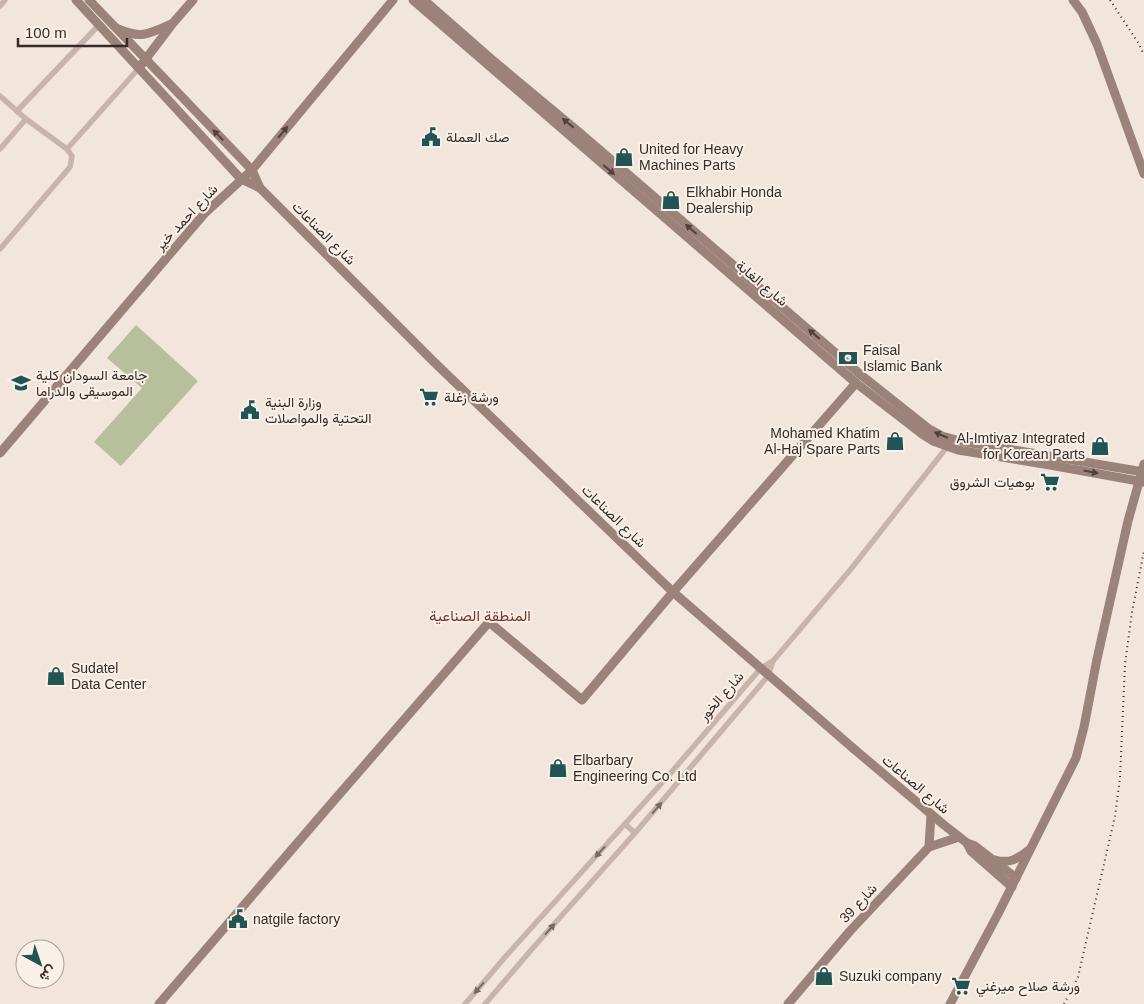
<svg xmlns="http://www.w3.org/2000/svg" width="1144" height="1004" font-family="Helvetica,Vazirmatn,sans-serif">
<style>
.green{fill:#b7bf9d}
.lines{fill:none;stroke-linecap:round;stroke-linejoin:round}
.street{stroke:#c8b4a9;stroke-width:5.5}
.secondary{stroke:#9c837a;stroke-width:9}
.rail{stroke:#362b28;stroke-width:2;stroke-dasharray:1 4;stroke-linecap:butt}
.oneway{fill:#50413c}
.oneway2{fill:#786962}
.labels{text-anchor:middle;stroke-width:4;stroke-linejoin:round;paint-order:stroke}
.poi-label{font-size:14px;fill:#362b28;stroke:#f9f0e8;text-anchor:start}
.street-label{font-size:14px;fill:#362b28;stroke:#f9f0e8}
.neighbourhood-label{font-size:15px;fill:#813225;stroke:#f9f0e8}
</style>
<rect width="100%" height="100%" fill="#f1e5dc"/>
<polygon class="green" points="136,325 198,381 121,466 94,442 142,388 107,358"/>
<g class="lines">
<g class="street">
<polyline points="0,6 5,0"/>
<polyline points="0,96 26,119 67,149"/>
<polyline points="17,111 99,25"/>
<polyline points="0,149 26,119"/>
<polyline points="0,249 70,167 72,156 67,149 139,68"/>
<polyline points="625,824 635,833"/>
<polyline points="465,1004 506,956 669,775 761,668 773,661 851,569 947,447"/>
<polyline points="485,1004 532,949 635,833 768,676 773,661"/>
</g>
<g class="secondary">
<polyline points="76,0 241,179 260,188"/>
<polyline points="89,0 252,170 260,188 434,362 673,592 854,749 944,825 967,843 975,846 1016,878"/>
<polyline points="413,0 856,383 922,434 933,441 958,450 1050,465 1144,482"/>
<polyline points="424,0 490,58 580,133 861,375 929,429 942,436 960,441 1144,472"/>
<polyline points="1073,0 1082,12 1097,44 1144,174"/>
<path d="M118,29C141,39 149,34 171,24"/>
<polyline points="142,64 173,23 193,0"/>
<polyline points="0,453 204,214 252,170 393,0"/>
<polyline points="967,843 971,851 1012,887"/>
<polyline points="929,847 931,814"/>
<path d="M995,860C1010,864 1017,859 1029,850"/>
<polyline points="159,1004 330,805 489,622 582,700 673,592 856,383"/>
<polyline points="788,1004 850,931 929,847 959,837"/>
<polyline points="950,1004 998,914 1076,758 1084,727 1097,659 1128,521 1144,464"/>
</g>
<g class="rail">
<polyline points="1110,0 1139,44 1144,55"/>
<polyline points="1064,1004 1078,977 1115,816 1120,778 1125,664 1132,612 1144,551"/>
</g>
</g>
<defs><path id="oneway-solid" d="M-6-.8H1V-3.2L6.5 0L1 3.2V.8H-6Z" transform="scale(1.25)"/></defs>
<g class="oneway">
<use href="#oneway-solid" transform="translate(568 123) rotate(-140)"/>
<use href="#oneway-solid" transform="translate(283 132) rotate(-50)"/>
<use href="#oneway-solid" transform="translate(218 135) rotate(-134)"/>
<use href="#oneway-solid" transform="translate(609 170) rotate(41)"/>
<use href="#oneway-solid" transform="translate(691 229) rotate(-139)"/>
<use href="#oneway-solid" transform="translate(814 334) rotate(-139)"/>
<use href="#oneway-solid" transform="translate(941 435) rotate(-157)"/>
<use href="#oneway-solid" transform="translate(1091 472) rotate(11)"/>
</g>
<g class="oneway2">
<use href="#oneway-solid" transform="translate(657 808) rotate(-49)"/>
<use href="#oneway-solid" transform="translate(600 852) rotate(132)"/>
<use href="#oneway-solid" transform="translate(550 929) rotate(-48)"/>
<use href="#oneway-solid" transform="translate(479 988) rotate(131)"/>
</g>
<defs>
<g id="civic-bare" transform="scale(1.5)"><path d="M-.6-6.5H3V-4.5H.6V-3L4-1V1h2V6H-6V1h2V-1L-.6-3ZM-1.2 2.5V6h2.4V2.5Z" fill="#205554" stroke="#f9f0e8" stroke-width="2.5" paint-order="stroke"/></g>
<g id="shop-bare" transform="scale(1.5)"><path d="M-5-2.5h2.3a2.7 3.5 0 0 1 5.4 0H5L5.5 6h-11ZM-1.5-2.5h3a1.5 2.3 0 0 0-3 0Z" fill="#205554" stroke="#f9f0e8" stroke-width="2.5" paint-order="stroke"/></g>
<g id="bank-bare" transform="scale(1.5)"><path d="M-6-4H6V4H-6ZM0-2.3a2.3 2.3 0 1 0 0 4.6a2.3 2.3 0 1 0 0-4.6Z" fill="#205554" stroke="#f9f0e8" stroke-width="2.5" paint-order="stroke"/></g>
<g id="university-bare" transform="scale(1.5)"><path d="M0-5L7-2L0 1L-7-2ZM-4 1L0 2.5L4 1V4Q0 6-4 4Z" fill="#205554" stroke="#f9f0e8" stroke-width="2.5" paint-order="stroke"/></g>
<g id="supermarket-bare" transform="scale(1.5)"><path d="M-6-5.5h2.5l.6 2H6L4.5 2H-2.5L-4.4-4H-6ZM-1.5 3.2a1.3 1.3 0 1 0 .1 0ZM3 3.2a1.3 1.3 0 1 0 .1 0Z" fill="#205554" stroke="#f9f0e8" stroke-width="2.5" paint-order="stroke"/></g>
</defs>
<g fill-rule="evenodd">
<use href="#civic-bare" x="431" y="137"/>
<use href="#shop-bare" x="624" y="157"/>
<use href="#shop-bare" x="671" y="200"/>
<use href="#bank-bare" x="848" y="358"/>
<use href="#university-bare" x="21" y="383"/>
<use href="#supermarket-bare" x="429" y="397"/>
<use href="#civic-bare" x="250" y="410"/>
<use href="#shop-bare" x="895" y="441"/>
<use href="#shop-bare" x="1100" y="446"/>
<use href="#supermarket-bare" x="1050" y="482"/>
<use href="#shop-bare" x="56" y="676"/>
<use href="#shop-bare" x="558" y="768"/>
<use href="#civic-bare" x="238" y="919"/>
<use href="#shop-bare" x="824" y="976"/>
<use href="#supermarket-bare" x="961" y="986"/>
</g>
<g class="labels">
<g class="poi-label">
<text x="446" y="142">صك العملة</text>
<text x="639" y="154">United for Heavy<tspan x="639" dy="16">Machines Parts</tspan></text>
<text x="686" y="197">Elkhabir Honda<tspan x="686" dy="16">Dealership</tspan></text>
<text x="863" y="355">Faisal<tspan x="863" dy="16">Islamic Bank</tspan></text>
<text x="36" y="380">جامعة السودان كلية<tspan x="36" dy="16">الموسيقى والدراما</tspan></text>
<text x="444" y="402">ورشة زغلة</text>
<text x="265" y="407">وزارة البنية<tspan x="265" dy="16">التحتية والمواصلات</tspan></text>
<text x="880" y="438" text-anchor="end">Mohamed Khatim<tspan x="880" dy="16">Al-Haj Spare Parts</tspan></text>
<text x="1085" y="443" text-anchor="end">Al-Imtiyaz Integrated<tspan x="1085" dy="16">for Korean Parts</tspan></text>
<text x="1035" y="487" text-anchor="end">بوهيات الشروق</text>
<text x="71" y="673">Sudatel<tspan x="71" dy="16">Data Center</tspan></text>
<text x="573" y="765">Elbarbary<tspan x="573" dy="16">Engineering Co. Ltd</tspan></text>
<text x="253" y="924">natgile factory</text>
<text x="839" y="981">Suzuki company</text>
<text x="976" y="991">ورشة صلاح ميرغني</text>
</g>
<g class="street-label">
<text transform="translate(186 217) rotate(-47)" y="5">شارع احمد خير</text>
<text transform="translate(324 233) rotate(45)" y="5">شارع الصناعات</text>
<text transform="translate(762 283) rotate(40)" y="5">شارع الغابة</text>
<text transform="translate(614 516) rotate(44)" y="5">شارع الصناعات</text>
<text transform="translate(721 696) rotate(-49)" y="5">شارع الخور</text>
<text transform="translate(916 784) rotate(40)" y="5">شارع الصناعات</text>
<text transform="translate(858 903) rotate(-47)" y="5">شارع 39</text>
</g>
<g class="neighbourhood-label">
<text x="480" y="621">المنطقة الصناعية</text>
</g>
</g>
<g transform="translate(40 964) rotate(140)"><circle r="24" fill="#f9f0e8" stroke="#aba19b"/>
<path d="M0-4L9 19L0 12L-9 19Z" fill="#205554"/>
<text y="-8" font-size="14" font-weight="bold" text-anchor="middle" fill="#362b28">ش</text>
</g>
<path d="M18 38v8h109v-8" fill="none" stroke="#362b28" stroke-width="2.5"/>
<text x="25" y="38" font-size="15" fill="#362b28" stroke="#f9f0e8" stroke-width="4" paint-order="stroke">100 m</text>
</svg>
